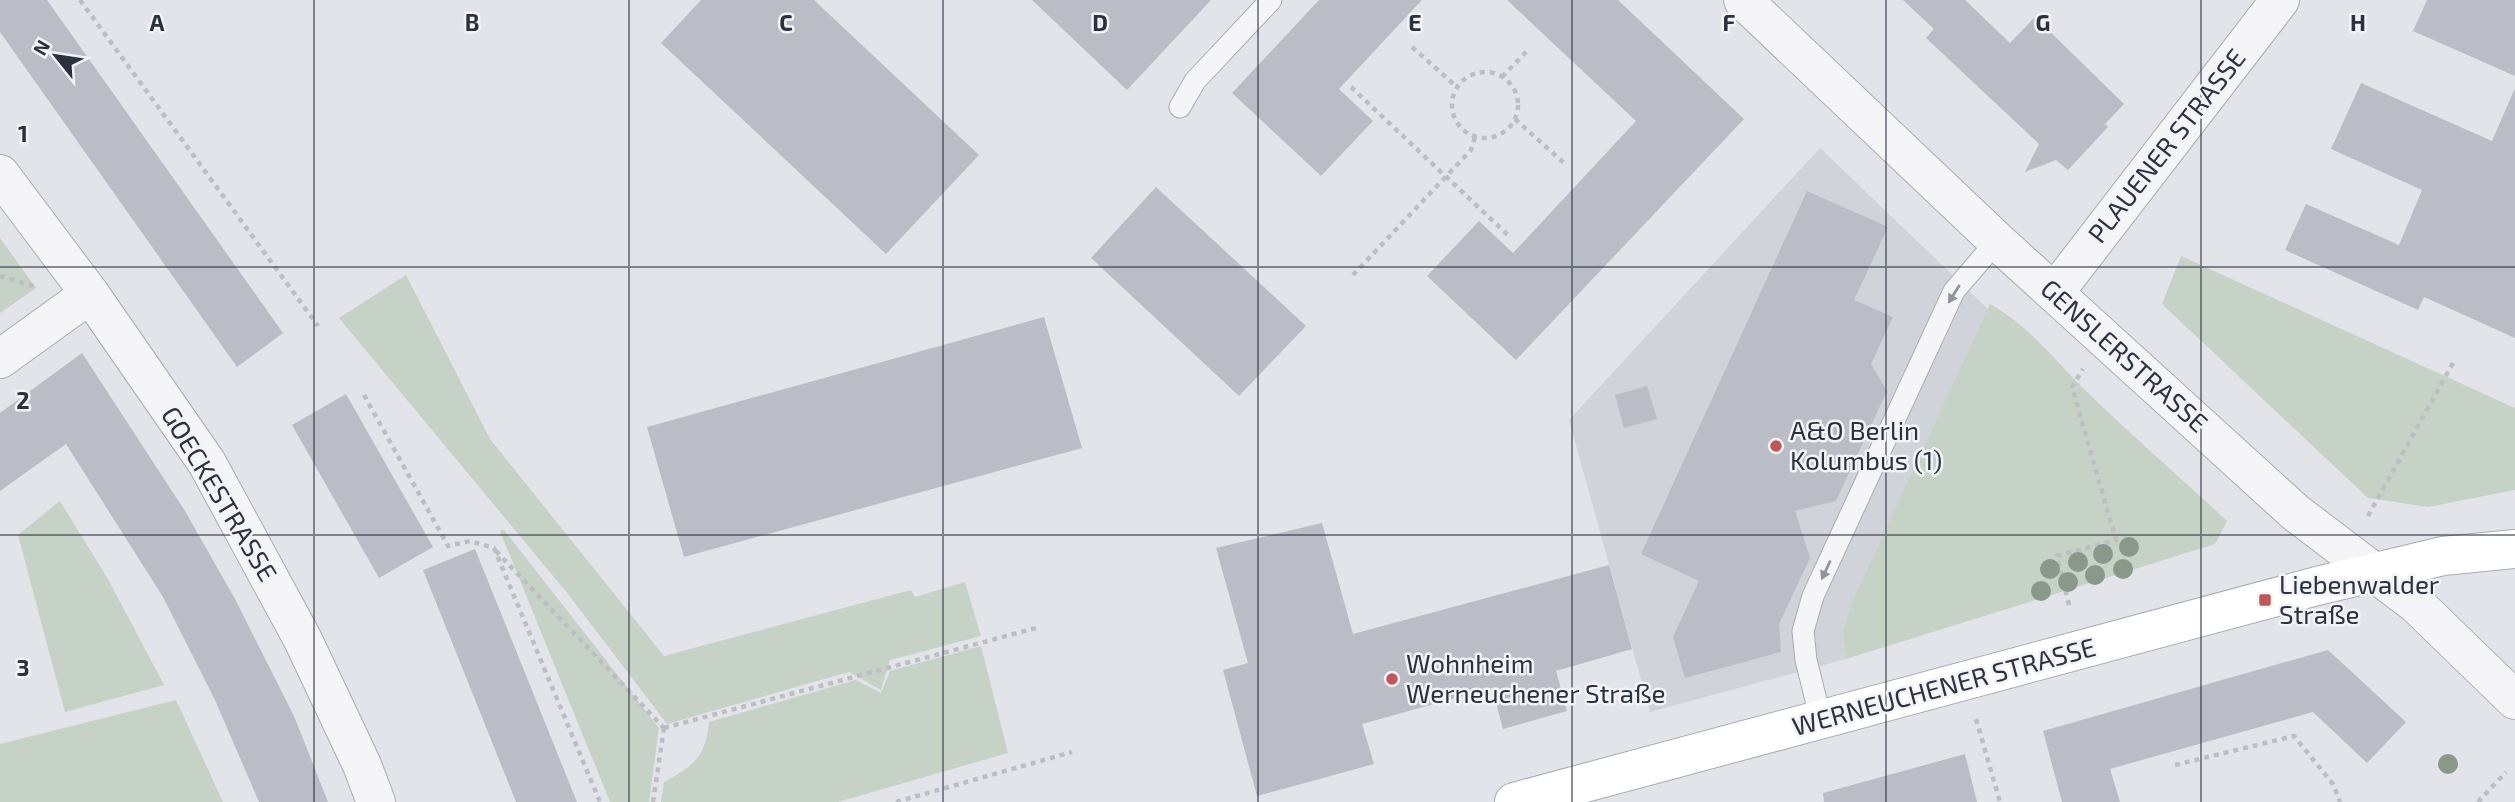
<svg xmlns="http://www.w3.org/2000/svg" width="2515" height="802" font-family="'Exo 2',sans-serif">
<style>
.built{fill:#d1d3db}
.green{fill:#c6d2c5}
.building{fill:#babdc5}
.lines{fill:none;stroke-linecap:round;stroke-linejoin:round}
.lane-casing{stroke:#a8abb3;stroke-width:23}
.street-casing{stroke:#a8abb3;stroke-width:40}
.secondary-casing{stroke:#a8abb3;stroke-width:40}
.path{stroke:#bdbec4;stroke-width:4.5;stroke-dasharray:5 5;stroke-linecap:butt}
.lane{stroke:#f5f5f8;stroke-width:21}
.street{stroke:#f5f5f8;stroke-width:38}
.secondary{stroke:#fff;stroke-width:38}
.tree{fill:#889889}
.oneway{fill:#90939c}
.grid{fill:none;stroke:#2c313f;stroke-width:2;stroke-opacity:0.55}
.poi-dot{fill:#bf5657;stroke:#f2f3f7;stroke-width:2.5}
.labels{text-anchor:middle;stroke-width:5;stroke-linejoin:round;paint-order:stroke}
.street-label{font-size:26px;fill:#2c313f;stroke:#f2f3f7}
.poi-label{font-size:26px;fill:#2c313f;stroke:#f2f3f7;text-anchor:start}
.grid-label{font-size:23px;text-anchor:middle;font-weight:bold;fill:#2c313f;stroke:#f2f3f7;stroke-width:5;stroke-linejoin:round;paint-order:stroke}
</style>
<rect width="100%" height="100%" fill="#e3e4e9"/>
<polygon class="built" points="1820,148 1988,309 1850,606 1843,632 1846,659 1650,712 1569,420"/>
<g class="green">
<polygon points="0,238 36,288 0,313"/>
<polygon points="2181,256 2515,408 2515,490 2428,507 2368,498 2162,304"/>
<polygon points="406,275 490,439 664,656 911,590 915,597 965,582 981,636 890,660 881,690 849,672 667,724 568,594 339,318"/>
<path d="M1990,304C2028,325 2054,359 2085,390C2131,435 2180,477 2227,521L2215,544L1846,659L1843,632L1850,606Z"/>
<polygon points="60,501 109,581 164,685 65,712 18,535"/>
<polygon points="504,530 659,728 649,802 610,802 500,531"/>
<path d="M981,646L1008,753L838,802H661L664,782C694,766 706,756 709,722L856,680L881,693L890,671Z"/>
<polygon points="176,700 223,802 0,802 0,744"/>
</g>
<g class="building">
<polygon points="0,0 47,0 283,333 237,367 0,32"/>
<polygon points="701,0 814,0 979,155 886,254 661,43"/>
<polygon points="1032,0 1211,0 1127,90"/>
<polygon points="1319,0 1422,0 1339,89 1373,121 1321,176 1232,93"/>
<polygon points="1507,0 1618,0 1744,119 1516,360 1427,276 1479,221 1513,253 1636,121"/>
<polygon points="1903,0 1965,0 2010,43 2035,17 2124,104 2105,124 2108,127 2068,170 2056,160 2025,172 2039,144 1926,38 1934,29"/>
<polygon points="2427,0 2515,0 2515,76 2413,31"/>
<polygon points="2361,83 2492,141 2515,88 2515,338 2424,297 2418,310 2285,250 2306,204 2399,245 2422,190 2331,149"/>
<polygon points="1156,187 1306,326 1239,396 1091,258"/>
<polygon points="1807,191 1888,227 1854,300 1893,317 1871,364 1887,391 1836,501 1795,511 1810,558 1779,624 1781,652 1685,678 1673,637 1699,581 1641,554"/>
<polygon points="1044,317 1082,448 684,557 647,427"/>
<polygon points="82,353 185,511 235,599 294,716 328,802 259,802 215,700 163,597 66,444 0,491 0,413"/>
<polygon points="1647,386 1657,419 1624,428 1615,395"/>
<polygon points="346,394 433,547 379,578 292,425"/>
<polygon points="1322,523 1353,634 1609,565 1632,649 1556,671 1567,711 1503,729 1492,688 1362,724 1374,764 1257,796 1223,670 1248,663 1216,548"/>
<polygon points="475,549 577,802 516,802 423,570"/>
<polygon points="2328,650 2406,722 2367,763 2313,712 2110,769 2120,802 2062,802 2043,731"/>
<polygon points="1965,754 1977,802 1824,802 1823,793"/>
</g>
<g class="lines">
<g class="lane-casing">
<g id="lane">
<polyline points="1180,107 1195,81 1271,0"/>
<polyline points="1821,720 1806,660 1803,631 1813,596 1954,291 1997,241"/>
</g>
</g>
<g class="street-casing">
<g id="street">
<polyline points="1743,0 1997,241 2296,513 2416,604 2515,700"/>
<polyline points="0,174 90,294 207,463 303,640 362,765 376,802"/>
<polyline points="2055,292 2280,0"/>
<polyline points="0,359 90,294"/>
</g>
</g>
<g class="secondary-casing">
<polyline id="secondary" points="1514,802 2317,586 2443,556 2515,549"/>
</g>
<g class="path">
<polyline points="80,0 318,326"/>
<polyline points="1412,47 1457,87"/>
<circle cx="1485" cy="105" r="33"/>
<polyline points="1502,77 1527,51"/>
<polyline points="1351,87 1510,237"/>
<polyline points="1515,119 1564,163"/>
<polyline points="1353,275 1471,150 1475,137"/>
<polyline points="0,276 36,287"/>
<polyline points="364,395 448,546 470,541 494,548 600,802"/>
<polyline points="2368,516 2453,363"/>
<polyline points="496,551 664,728"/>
<polyline points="2069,605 2057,556 2116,540 2072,387 2083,369"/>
<polyline points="1976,719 2000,802"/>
<polyline points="664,728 1036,628"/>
<polyline points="2175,765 2294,736 2333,784 2340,802"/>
<polyline points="653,802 664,728"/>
<polyline points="896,802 1072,752"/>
<polyline points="2478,802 2506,772"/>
</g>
<use href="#lane" class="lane"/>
<use href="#street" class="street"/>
<use href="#secondary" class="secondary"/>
</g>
<g class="tree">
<circle cx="2129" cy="547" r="10"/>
<circle cx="2103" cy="554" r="10"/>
<circle cx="2078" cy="562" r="10"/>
<circle cx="2050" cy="569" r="10"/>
<circle cx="2123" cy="569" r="10"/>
<circle cx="2095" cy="575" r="10"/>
<circle cx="2068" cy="582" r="10"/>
<circle cx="2041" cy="591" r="10"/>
<circle cx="2448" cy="764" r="10"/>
</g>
<defs><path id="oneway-solid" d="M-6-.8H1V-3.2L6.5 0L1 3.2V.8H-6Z" transform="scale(1.75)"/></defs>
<g class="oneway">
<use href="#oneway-solid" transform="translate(1954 294) rotate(122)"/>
<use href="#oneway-solid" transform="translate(1826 570) rotate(115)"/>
</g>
<path class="grid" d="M314,0V802M629,0V802M943,0V802M1258,0V802M1572,0V802M1886,0V802M2201,0V802M0,267H2515M0,535H2515"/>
<g class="poi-dot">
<circle cx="1776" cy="446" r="7"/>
<rect x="2258" y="593" width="14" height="14" rx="3.5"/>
<circle cx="1392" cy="679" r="7"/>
</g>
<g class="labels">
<g class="street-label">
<text transform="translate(2167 146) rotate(-52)" y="9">PLAUENER STRASSE</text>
<text transform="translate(2124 356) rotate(42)" y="9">GENSLERSTRASSE</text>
<text transform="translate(219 494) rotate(59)" y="9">GOECKESTRASSE</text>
<text transform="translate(1944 687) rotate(-15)" y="9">WERNEUCHENER STRASSE</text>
</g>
<g class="poi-label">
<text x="1790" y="440">A&amp;O Berlin<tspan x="1790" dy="30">Kolumbus (1)</tspan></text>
<text x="2279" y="594">Liebenwalder<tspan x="2279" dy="30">Straße</tspan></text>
<text x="1406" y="673">Wohnheim<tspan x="1406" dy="30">Werneuchener Straße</tspan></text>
</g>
</g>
<g class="grid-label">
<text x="157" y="31">A</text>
<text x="472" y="31">B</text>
<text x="786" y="31">C</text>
<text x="1100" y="31">D</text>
<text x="1415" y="31">E</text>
<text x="1729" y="31">F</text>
<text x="2043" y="31">G</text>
<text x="2358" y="31">H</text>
<text x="23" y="142">1</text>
<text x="23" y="409">2</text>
<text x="23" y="676">3</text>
</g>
<g transform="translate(56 56) rotate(300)" stroke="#f2f3f7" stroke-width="5" paint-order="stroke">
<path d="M0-5L12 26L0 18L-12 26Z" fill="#2c313f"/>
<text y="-10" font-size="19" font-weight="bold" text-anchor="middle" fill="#2c313f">N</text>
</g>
</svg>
